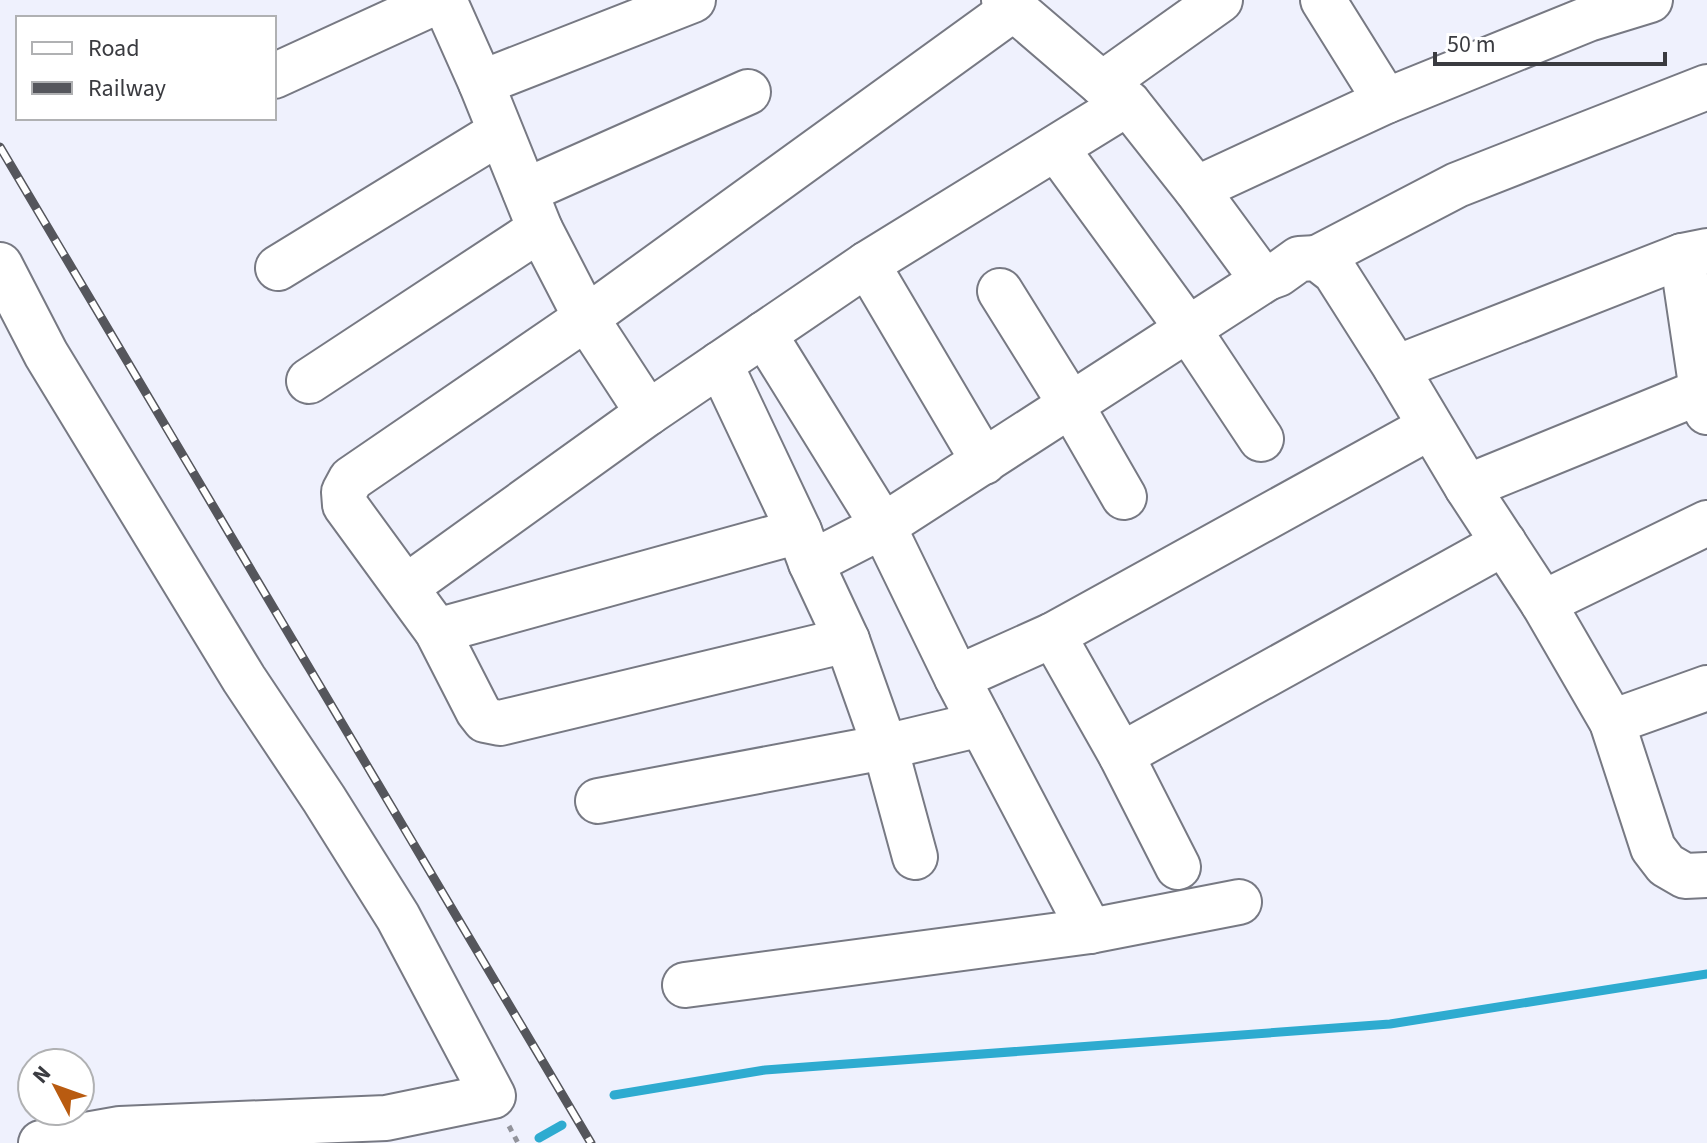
<svg xmlns="http://www.w3.org/2000/svg" width="1707" height="1143" font-family="'Source Sans 3',sans-serif">
<style>
.lines{fill:none;stroke-linecap:round;stroke-linejoin:round}
.stream{stroke:#2eabd0;stroke-width:9}
.minor-casing{stroke:#777983;stroke-width:48}
.path{stroke:#92939b;stroke-width:5;stroke-dasharray:6 6;stroke-linecap:butt}
.minor{stroke:#fff;stroke-width:44}
.rail-casing{stroke:#55565c;stroke-width:9}
.rail{stroke:#fff;stroke-width:6;stroke-dasharray:18;stroke-linecap:butt}
</style>
<rect width="100%" height="100%" fill="#eff1fd"/>
<g class="lines">
<g class="stream">
<polyline points="614,1095 765,1070 1390,1024 1707,974"/>
<polyline points="539,1138 562,1125"/>
</g>
<g class="minor-casing">
<g id="minor">
<polyline points="444,0 481,83 540,229 586,318 648,413"/>
<polyline points="1004,0 1102,84 1128,103 1196,189 1257,272 1267,278 1278,274 1299,259 1317,258 1335,272 1396,368 1467,487 1543,603 1612,722 1653,848 1666,865 1685,876 1707,875"/>
<polyline points="1323,0 1386,101"/>
<polyline points="274,76 440,0"/>
<polyline points="481,83 693,0"/>
<polyline points="1102,84 1220,0"/>
<polyline points="1056,148 1188,329 1261,439"/>
<polyline points="1196,189 1386,101 1588,19 1650,0"/>
<polyline points="525,191 748,92"/>
<polyline points="1682,256 1702,391 1707,412"/>
<polyline points="1317,258 1457,185 1707,87"/>
<polyline points="867,264 984,462"/>
<polyline points="0,265 46,354 244,679 324,799 398,917 493,1096 386,1118 120,1129 41,1143"/>
<polyline points="278,268 500,132"/>
<polyline points="1000,291 1071,405 1124,497"/>
<polyline points="764,334 883,526 957,678 1090,931"/>
<polyline points="720,364 799,531 811,563 847,640 885,747 915,857"/>
<polyline points="1396,368 1682,256 1707,251"/>
<polyline points="309,381 540,229"/>
<polyline points="1467,487 1702,391"/>
<polyline points="811,563 883,526 1267,278"/>
<polyline points="406,587 648,413 867,264 1128,103"/>
<polyline points="1543,603 1707,523"/>
<polyline points="437,631 799,531"/>
<polyline points="1053,635 1121,755 1178,867"/>
<polyline points="847,640 500,723 485,720 478,711 437,631 345,505 344,492 351,479 586,318 1013,9"/>
<polyline points="957,678 1053,635 1430,427"/>
<polyline points="1612,722 1707,688"/>
<polyline points="1121,755 1504,543"/>
<polyline points="598,801 885,747 981,724"/>
<polyline points="685,985 1090,931 1239,902"/>
</g>
</g>
<polyline class="path" points="509,1126 518,1143"/>
<use href="#minor" class="minor"/>
<g class="rail-casing">
<polyline id="rail" points="0,147 591,1143"/>
</g>
<use href="#rail" class="rail"/>
</g>
<rect x="16" y="16" width="260" height="104" fill="#ffffff" stroke="#b0b1b3" stroke-width="2"/>
<rect x="32" y="42" width="40" height="12" fill="#ffffff" stroke="#b0b1b3" stroke-width="2"/>
<text x="88" y="56" font-size="24" fill="#3a3b40">Road</text>
<rect x="32" y="82" width="40" height="12" fill="#55565c" stroke="#b0b1b3" stroke-width="2"/>
<text x="88" y="96" font-size="24" fill="#3a3b40">Railway</text>
<g transform="translate(56 1087) rotate(311)"><circle r="38" fill="#ffffff" stroke="#b0b1b3" stroke-width="2"/>
<path d="M0-6L14 30L0 20L-14 30Z" fill="#b95b10"/>
<text y="-12" font-size="22" font-weight="bold" text-anchor="middle" fill="#3a3b40">N</text>
</g>
<path d="M1435 52v12h230v-12" fill="none" stroke="#3a3b40" stroke-width="4"/>
<text x="1447" y="52" font-size="24" fill="#3a3b40" stroke="#ffffff" stroke-width="6" paint-order="stroke">50 m</text>
</svg>
